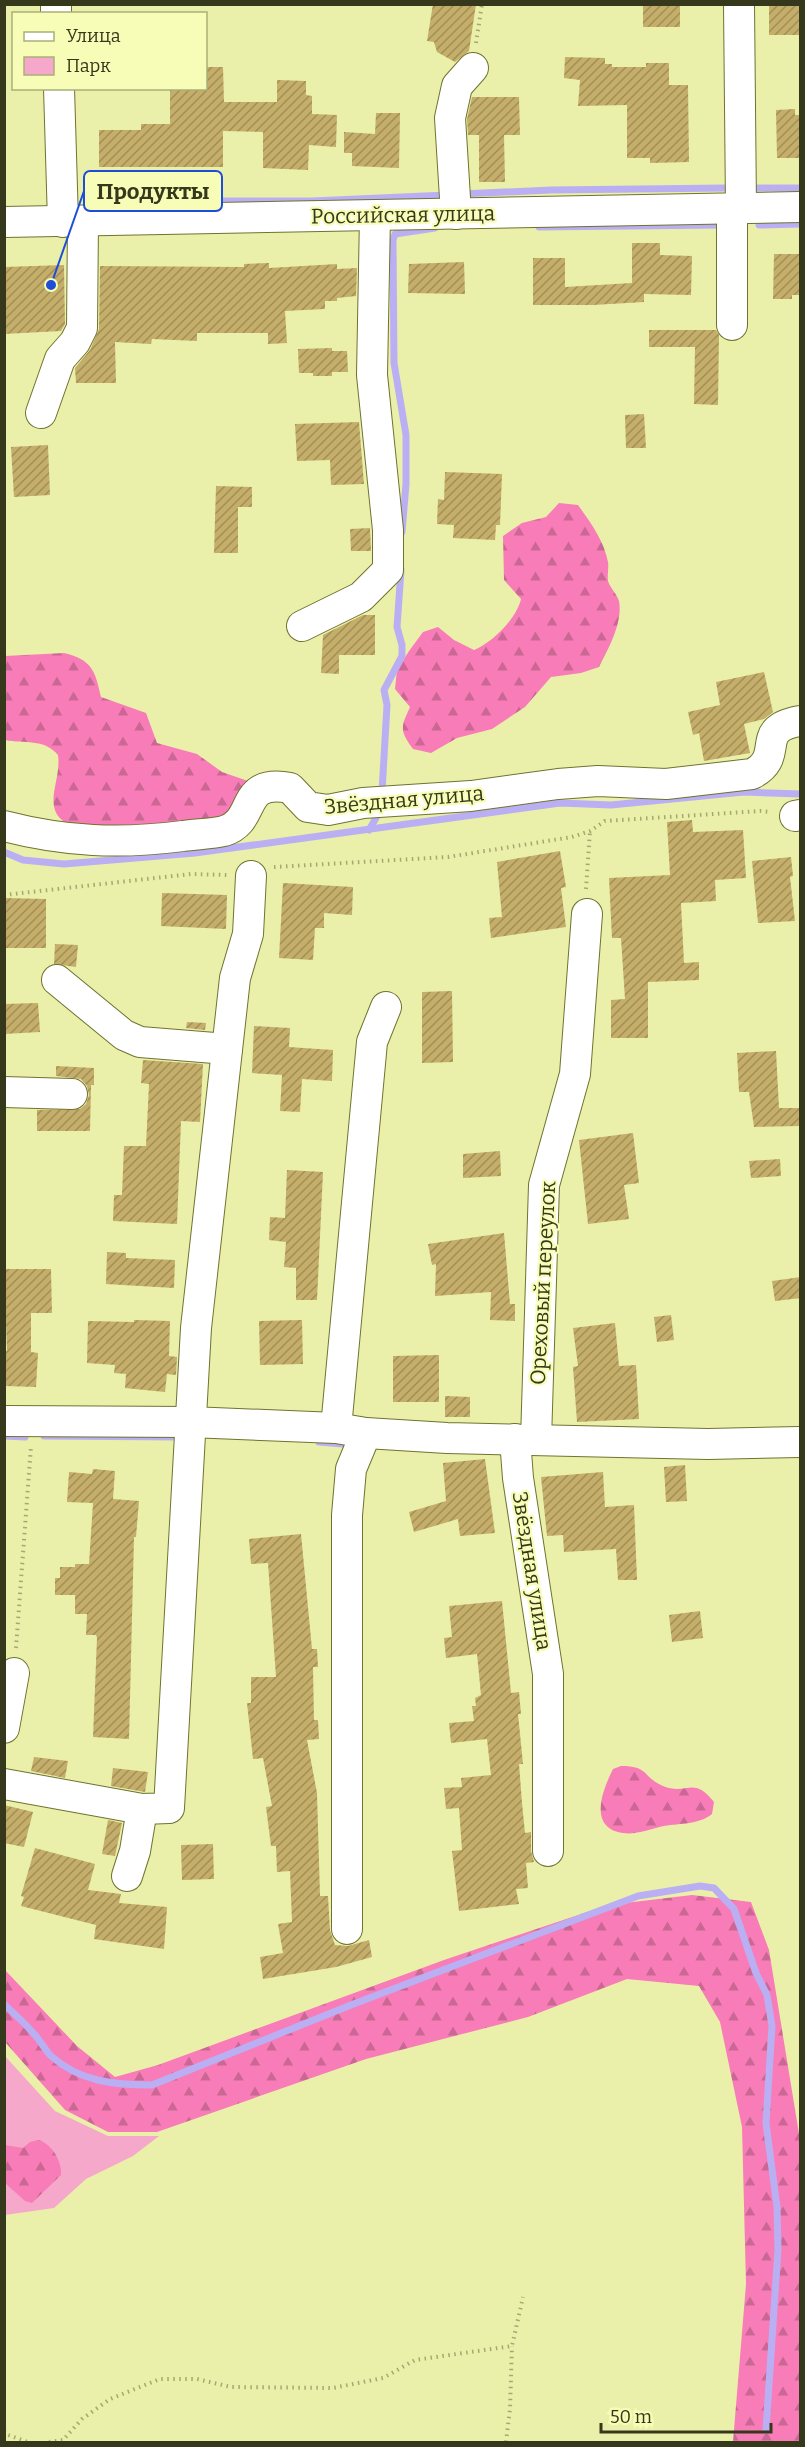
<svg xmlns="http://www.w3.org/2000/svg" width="805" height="2447" font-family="Bitter,serif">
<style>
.green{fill:#f5a8c9}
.forest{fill:url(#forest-firs)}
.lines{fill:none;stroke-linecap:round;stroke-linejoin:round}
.stream{stroke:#bbaff4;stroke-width:7}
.building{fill:url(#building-hatch)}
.minor-casing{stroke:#6f732f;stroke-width:32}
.path{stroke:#a4a871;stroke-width:4;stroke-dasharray:1.5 4.5;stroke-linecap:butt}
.minor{stroke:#fff;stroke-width:30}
.labels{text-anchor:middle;stroke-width:4.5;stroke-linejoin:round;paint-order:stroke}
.street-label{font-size:21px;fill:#36381b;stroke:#f7fdb6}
.leader{fill:none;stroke:#1d4ed8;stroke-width:2}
.callout-dot{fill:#1d4ed8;stroke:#f7fdb6;stroke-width:2}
.callout{fill:#f7fdb6;stroke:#1d4ed8;stroke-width:2}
.callout-label{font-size:22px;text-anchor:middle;font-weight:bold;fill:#36381b}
</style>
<defs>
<pattern id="forest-firs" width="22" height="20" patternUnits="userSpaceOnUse" patternTransform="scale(1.5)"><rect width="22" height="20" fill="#f87cb7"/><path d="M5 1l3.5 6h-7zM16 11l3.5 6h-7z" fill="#ca6794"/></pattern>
<pattern id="building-hatch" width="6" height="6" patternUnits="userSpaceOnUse" patternTransform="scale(1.5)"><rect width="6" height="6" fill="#c4ae6a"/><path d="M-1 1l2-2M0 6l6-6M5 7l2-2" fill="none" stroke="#a08f56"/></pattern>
</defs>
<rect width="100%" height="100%" fill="#eaf0a9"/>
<polygon class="green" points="4,2055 55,2111 108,2136 159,2136 133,2156 86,2179 54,2208 5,2215"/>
<g class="forest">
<path d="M559,503L578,505C591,523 604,541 608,562C609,568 607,575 608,581C610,588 617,594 619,601C623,623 608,649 599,667L581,673L551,677L525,707L492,729L457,738L431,753L413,749C399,730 401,727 410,707L395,689L397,670L409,651L423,632L438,627L454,640L474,650C492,643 517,618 521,599L504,580L503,536L522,523L546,517Z"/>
<path d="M64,653C92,660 95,670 101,697L146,713L157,743L197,754L222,772L248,781L256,808L241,818L144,831L70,825C39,810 62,782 58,755C44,738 24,744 5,740V656Z"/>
<path d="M621,1766C650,1766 643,1778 663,1786C687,1796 693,1775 714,1802L712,1814C698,1825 681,1823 664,1826C650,1829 636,1835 623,1833C587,1828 603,1789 613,1769Z"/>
<polygon points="692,1895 751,1902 769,1950 800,2140 800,2442 733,2442 746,2284 742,2127 720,2022 699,1986 627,1979 528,2017 366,2059 157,2132 108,2132 65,2110 5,2042 5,1970 77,2046 115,2077 158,2065 444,1960 608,1905"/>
<path d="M39,2140C53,2145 62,2162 61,2175L32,2203L25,2201L5,2183V2145L23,2148L30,2142Z"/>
</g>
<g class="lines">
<g class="stream">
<polyline points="752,188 800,188"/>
<polyline points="461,194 551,190 726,188"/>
<polyline points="93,201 312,201 447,195"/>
<polyline points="759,225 800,224"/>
<polyline points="539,227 722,225"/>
<polyline points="402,532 406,484 406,435 394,363 393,240 395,234 435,228"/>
<polyline points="382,792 387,705 384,690 402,656 402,645 397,627 401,570"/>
<polyline points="369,830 380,811"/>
<polyline points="4,852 23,860 64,864 195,853 560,803 611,805 744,792 800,794"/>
<polyline points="4,1436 25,1437"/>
<polyline points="44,1436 177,1437"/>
<polyline points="319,1442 343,1444"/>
<path d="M4,2004C14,2014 25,2023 34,2034C40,2040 45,2050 51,2056C80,2082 115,2085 152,2085L351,2005L638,1896L700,1886L714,1888L734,1909L756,1973L767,1995L772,2026L766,2123L777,2207L778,2249L766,2430"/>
</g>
</g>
<g class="building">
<polygon points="433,4 476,4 469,51 455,62 437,52 434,42 427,41"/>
<polygon points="643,4 680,6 680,27 643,27"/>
<rect x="769" y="4" width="32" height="31"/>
<polygon points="565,57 605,58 605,64 612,64 612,67 646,67 646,63 669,63 669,85 688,85 689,162 650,163 650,158 627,158 627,105 578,106 580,80 564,78"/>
<polygon points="206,67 223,67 224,102 277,102 277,80 306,81 306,95 312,96 312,114 337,115 336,147 309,145 308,170 263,168 263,132 223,131 223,167 99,167 99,130 141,130 141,124 170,124 170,88 206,88"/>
<polygon points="472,97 519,97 520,135 504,135 505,182 479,182 479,135 468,135 467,119"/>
<polygon points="795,109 795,115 801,115 801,158 777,158 776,110"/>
<polygon points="376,113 400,113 399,168 352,166 352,153 344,153 344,132 375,134"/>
<polygon points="632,243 660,243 660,255 692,256 691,295 644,294 644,302 593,305 533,305 533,258 565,258 565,287 632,283"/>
<polygon points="774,254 801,254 801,295 792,295 792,299 773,299"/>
<polygon points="464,262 465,294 408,293 409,264"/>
<polygon points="269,263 269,268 337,264 337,269 357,268 356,296 337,298 337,301 325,301 325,309 285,311 287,343 268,344 268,333 197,333 197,341 152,339 151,344 115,342 116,383 76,383 75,368 90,350 99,329 100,266 244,267 244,264"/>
<polygon points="64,265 65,324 61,331 4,334 4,267"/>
<polygon points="649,330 716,330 719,335 718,405 694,404 695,347 649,347"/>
<polygon points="332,348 332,351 347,351 348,372 332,372 332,376 313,376 313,373 299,373 298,349"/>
<polygon points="644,414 646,448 626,448 625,415"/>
<polygon points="359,422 364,484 331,485 330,460 297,461 295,424"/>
<polygon points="48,445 50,495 14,497 11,447"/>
<polygon points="445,472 502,474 500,525 496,525 495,540 453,538 454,525 437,524 438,499 444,500"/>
<polygon points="216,486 252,487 252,507 238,507 238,553 214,553"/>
<polygon points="370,528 371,551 351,551 350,529"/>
<polygon points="363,615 375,615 375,655 339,655 339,674 321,673 323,635"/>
<polygon points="764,672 773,712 764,719 744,724 750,753 704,761 699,733 693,735 688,712 720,705 716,682"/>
<polygon points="692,820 693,832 743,830 746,878 715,880 716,901 681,903 684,963 699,962 699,980 648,982 648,1038 611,1038 611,1000 625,999 621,938 612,938 609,878 670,875 667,822"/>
<polygon points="560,851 566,887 561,888 566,927 491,938 489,918 502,917 497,862"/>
<polygon points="791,857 793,876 790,877 795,921 758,923 752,861"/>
<polygon points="283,883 353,887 352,915 324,913 324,928 315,928 313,960 279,958"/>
<polygon points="162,893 227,895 226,929 161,926"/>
<polygon points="4,898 46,899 46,948 4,948"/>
<polygon points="55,944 78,945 76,967 54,964"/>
<polygon points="452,991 453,1062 422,1063 422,992"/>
<polygon points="38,1003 40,1032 4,1034 4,1004"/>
<polygon points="187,1022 206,1023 205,1030 186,1028"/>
<polygon points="254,1026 290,1028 289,1047 333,1050 332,1081 302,1079 300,1112 280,1111 282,1075 252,1073"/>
<polygon points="776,1051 779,1108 801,1108 801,1126 754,1127 749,1092 739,1092 737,1053"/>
<polygon points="143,1060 203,1064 200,1122 181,1121 177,1224 113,1221 114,1195 122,1195 124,1146 146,1146 149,1084 141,1083"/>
<polygon points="56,1066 94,1068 94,1085 91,1085 90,1131 37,1131 37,1110 80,1109 86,1104 89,1095 87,1086 81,1079 56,1076"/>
<polygon points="633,1133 639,1183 624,1185 629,1219 588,1224 579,1140"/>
<polygon points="500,1151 501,1176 463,1178 463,1154"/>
<polygon points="780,1159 781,1176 751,1178 749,1161"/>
<polygon points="287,1170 323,1172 317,1300 296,1300 296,1268 284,1267 286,1242 269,1240 270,1217 285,1218"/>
<polygon points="504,1233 510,1304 515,1304 515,1321 490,1320 491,1292 435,1296 436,1264 432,1265 428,1244"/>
<polygon points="107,1252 126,1253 126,1258 175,1260 174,1288 106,1284"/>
<polygon points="4,1269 51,1269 52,1313 31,1313 31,1352 38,1353 36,1387 4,1386 4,1351 7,1351"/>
<polygon points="801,1277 801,1298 775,1301 772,1281"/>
<polygon points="671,1315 674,1340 657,1342 654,1317"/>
<polygon points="134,1320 170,1321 169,1356 177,1357 176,1375 167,1374 165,1392 125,1388 126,1374 114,1373 115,1365 87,1363 88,1321 134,1322"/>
<polygon points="302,1320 303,1364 260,1365 259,1321"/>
<polygon points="615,1323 619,1366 636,1365 639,1419 577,1422 573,1367 578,1366 573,1328"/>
<polygon points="439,1355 439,1402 393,1402 393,1356"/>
<polygon points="445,1396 470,1397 470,1417 445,1417"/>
<polygon points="485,1459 495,1533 460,1536 458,1519 414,1532 409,1512 446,1501 443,1463"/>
<polygon points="685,1465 687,1501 666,1502 664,1467"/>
<polygon points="93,1469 115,1471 113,1499 139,1501 136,1537 134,1537 129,1739 93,1737 97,1638 96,1635 86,1635 87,1614 75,1614 75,1595 55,1595 55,1578 60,1578 60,1567 75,1567 75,1564 89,1564 93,1503 67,1502 69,1472 92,1474"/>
<polygon points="603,1472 605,1507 634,1505 637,1580 618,1580 616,1549 564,1552 563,1535 547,1536 541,1477"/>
<polygon points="301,1534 312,1649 317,1649 318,1667 313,1667 314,1720 318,1720 319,1739 307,1740 317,1793 320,1896 328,1896 330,1930 335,1945 348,1946 369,1940 372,1957 336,1967 263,1979 260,1957 283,1953 278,1924 292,1922 290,1871 277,1872 276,1846 271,1846 266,1807 272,1806 263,1758 253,1759 247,1703 251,1703 251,1677 276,1677 268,1563 251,1564 249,1539"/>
<polygon points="502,1601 511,1693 519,1692 521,1714 518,1714 523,1764 519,1764 522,1803 525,1833 531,1832 531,1851 534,1862 526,1863 528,1888 516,1889 519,1904 459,1911 452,1851 462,1850 459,1808 446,1809 444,1788 462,1787 461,1778 491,1775 487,1739 451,1743 449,1723 474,1721 472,1706 476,1706 475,1698 481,1695 477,1654 446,1658 444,1638 452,1637 449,1606"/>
<polygon points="700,1611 703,1638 672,1642 669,1615"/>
<polygon points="34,1757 68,1761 65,1778 31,1771"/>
<polygon points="113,1768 148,1772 145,1792 111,1786"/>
<polygon points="4,1805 33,1812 24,1847 4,1843"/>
<polygon points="108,1820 122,1823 115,1856 102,1854"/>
<polygon points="213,1844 214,1879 182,1880 181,1845"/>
<polygon points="35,1848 95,1864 88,1890 121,1894 119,1903 167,1907 164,1949 94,1939 96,1925 21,1906 24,1897 21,1896"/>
</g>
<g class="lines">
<g class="minor-casing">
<g id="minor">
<polyline points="56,4 56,14"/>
<polyline points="739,4 741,208"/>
<polyline points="59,88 63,222"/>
<polyline points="732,209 732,325"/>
<polyline points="456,214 450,118 457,86 473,68"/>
<polyline points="4,222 800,207"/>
<polyline points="41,413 60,359 75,342 82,328 83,222"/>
<polyline points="302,626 361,597 388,570 388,530 372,375 375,216"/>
<polyline points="795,816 800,815"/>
<path d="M4,826C66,842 120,844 183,836C196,834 211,834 224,831C258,821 238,778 290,788L308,807L328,810L363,803L471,796L558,784L598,781L666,784L752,774C787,756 752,729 800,721"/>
<polyline points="57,980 124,1035 140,1042 227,1049"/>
<polyline points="4,1092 72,1094"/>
<polyline points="4,1421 190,1422 336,1428 366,1433 447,1438 708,1444 800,1442"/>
<polyline points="336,1428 372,1042 386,1007"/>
<polyline points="515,1439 518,1478 548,1674 548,1851"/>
<polyline points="536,1440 544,1185 575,1074 587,914"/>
<polyline points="4,1728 14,1673"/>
<polyline points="4,1784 142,1809 169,1808 196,1328 235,978 248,934 251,876"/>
<polyline points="127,1876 135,1851 142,1809"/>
<polyline points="347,1929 347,1515 351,1469 366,1433"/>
</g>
</g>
<g class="path">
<polyline points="476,43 482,4"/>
<polyline points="274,867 448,857 572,837 590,831 605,821 760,811 771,812"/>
<polyline points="586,889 590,831"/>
<polyline points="4,895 191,874 227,875"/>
<polyline points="16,1648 31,1446"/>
<polyline points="4,2431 8,2435 28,2442"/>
<polyline points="49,2442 63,2440 82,2419 110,2399 160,2379 197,2379 231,2387 333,2388 383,2378 415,2360 512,2346 523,2297"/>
<polyline points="506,2442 510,2409 512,2346"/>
</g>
<use href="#minor" class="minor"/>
</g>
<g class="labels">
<g class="street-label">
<text transform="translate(403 215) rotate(-1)" y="7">Российская улица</text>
<text transform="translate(404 800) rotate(-5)" y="7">Звёздная улица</text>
<text transform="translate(543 1283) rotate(-87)" y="7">Ореховый переулок</text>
<text transform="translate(532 1571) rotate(81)" y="7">Звёздная улица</text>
</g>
</g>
<path class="leader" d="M51 285L84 191"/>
<circle class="callout-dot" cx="51" cy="285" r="6"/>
<rect class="callout" x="84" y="171" width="138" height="40" rx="6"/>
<g class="callout-label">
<text x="153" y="199">Продукты</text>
</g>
<rect width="805" height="2447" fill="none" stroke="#36381b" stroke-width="12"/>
<rect x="12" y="12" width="195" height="78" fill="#f7fdb6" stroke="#aaae78" stroke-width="1.5"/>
<rect x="24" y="32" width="30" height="9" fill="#ffffff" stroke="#aaae78" stroke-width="1.5"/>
<text x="66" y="42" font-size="18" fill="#36381b">Улица</text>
<rect x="24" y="57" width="30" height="18" fill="#f5a8c9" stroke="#aaae78" stroke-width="1.5"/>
<text x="66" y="72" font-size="18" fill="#36381b">Парк</text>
<path d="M601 2423v9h170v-9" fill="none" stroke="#36381b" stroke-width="3"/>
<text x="610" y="2423" font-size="18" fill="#36381b" stroke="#f7fdb6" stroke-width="4.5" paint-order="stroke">50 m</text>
</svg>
